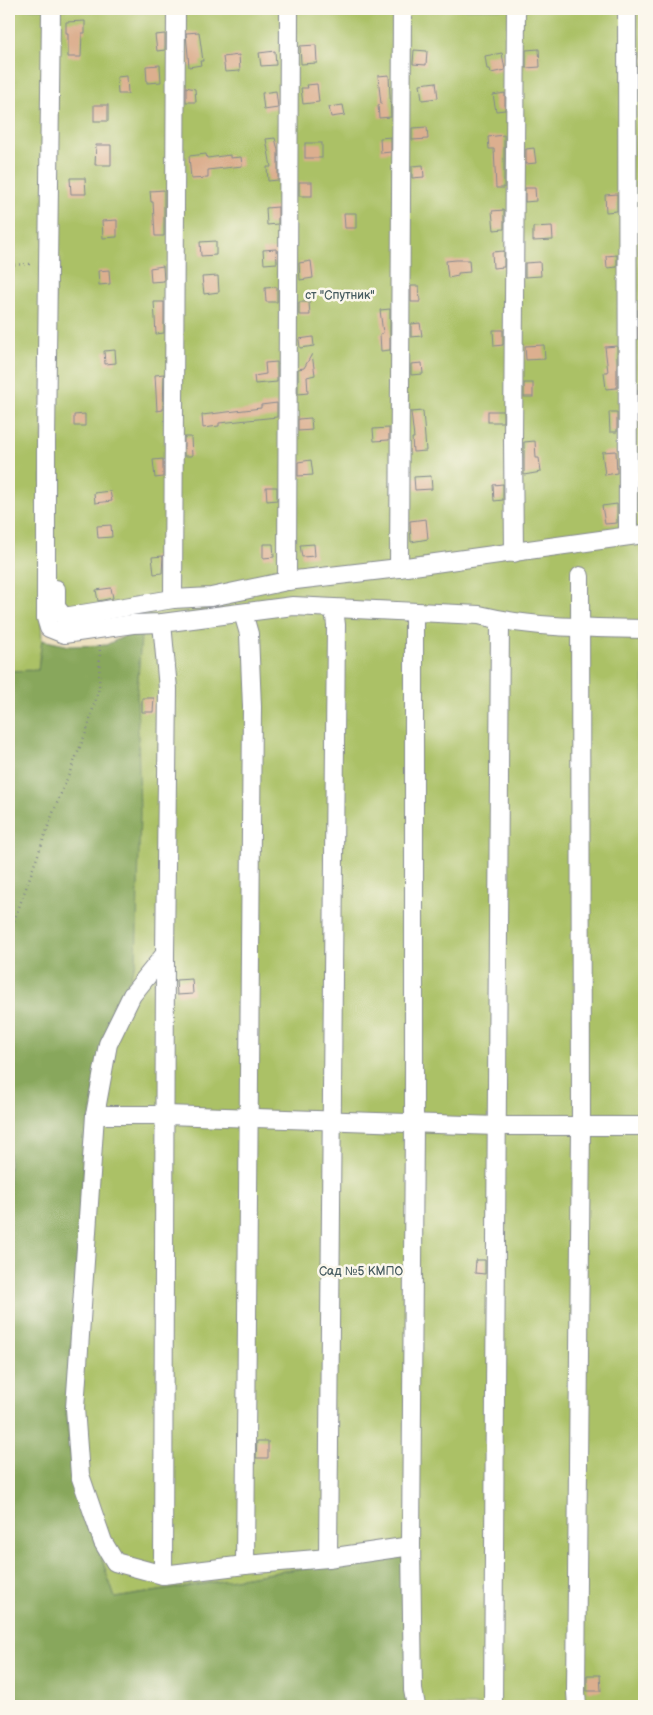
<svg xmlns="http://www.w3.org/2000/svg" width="653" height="1715" font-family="'Balsamiq Sans',sans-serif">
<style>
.green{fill:#abc166;stroke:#637862}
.forest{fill:#88a75b;stroke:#526b5c}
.building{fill:#dcaf8f}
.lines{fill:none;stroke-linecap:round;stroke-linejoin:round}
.minor-casing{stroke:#84888f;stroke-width:20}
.path{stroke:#84888f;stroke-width:2.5;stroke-dasharray:1 4;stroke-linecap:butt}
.minor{stroke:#fff;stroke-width:18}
.labels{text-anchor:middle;stroke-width:5;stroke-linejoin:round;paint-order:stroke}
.park-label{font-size:12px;fill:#465b60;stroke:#fbf7ec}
</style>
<rect width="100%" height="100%" fill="#fbf7ec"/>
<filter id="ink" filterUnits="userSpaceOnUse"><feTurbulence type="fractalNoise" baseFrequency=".02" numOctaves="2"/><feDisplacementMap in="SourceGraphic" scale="10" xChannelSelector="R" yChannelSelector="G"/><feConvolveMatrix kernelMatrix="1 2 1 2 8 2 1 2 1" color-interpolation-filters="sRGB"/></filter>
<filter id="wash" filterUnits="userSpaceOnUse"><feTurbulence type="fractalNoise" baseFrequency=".0096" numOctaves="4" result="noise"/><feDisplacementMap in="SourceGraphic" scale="20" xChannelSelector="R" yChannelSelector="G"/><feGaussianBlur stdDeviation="1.12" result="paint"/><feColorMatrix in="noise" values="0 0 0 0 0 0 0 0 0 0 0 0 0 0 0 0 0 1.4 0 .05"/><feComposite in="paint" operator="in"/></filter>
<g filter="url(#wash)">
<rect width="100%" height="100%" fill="#ede1c0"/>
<g class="green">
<polygon points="9,9 46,9 41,620 42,640 38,670 9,671"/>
<polygon points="57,9 644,9 644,1706 409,1706 404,1552 115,1598 74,1477 66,1417 85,1156 137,692 142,614 61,624 52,617"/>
</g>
<polygon class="forest" points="131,633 141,636 137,692 140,813 136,963 102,1042 85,1156 66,1417 74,1477 115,1598 404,1552 409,1706 9,1706 9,671 38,670 42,640 70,646 106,645"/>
<g id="blocks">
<g class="building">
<polygon points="85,21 85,33 82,33 81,57 68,57 68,33 66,33 66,22"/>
<polygon points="199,32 203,61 200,61 201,65 189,67 186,33"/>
<polygon points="165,34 165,50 157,51 155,35"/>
<polygon points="316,45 317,63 301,64 300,46"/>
<polygon points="539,49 540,67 526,68 526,50"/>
<polygon points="414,50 427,51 426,65 413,64"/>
<polygon points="275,51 276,65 261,66 259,53"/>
<polygon points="502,53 505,70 491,73 490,69 487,69 485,56"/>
<polygon points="239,55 240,71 225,72 223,57"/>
<polygon points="160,65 161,82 147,83 146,66"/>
<polygon points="389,75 391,117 379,118 378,105 381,104 378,76"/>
<polygon points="127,76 128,94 118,94 117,77"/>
<polygon points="436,82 438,98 422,100 420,84"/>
<polygon points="317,84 319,102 303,104 301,88 308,88 307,85"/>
<polygon points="186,87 195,89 196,102 186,102"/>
<polygon points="276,91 278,108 264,110 262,93"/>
<polygon points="505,93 505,110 496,111 493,95"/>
<rect x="94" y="105" width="14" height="16"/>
<polygon points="343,105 345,115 331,117 329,107"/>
<polygon points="427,127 428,139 412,140 412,128"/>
<polygon points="504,135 504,188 496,188 494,149 489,149 488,137"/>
<polygon points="391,137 391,152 381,153 380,138"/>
<polygon points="275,138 278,150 278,180 268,181 267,167 271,167 266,139"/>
<rect x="305" y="143" width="17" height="15"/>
<polygon points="96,145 111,145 111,165 95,165"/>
<polygon points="534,148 536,163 526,164 526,149"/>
<polygon points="206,154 207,158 230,155 230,158 241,157 242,166 208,170 208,178 191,179 189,156"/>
<polygon points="423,165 424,177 412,178 412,166"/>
<polygon points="70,178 85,178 86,194 71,194"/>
<rect x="299" y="182" width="13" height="14"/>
<polygon points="525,188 535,188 536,201 525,202"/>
<polygon points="164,190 164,236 155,236 153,202 151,202 150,191"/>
<polygon points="617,194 617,211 606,212 605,195"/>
<polygon points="278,207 278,224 267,225 266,208"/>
<polygon points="504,210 504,229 494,230 492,211"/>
<polygon points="344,213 356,213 356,228 345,228"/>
<polygon points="117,220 117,237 103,238 102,221"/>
<polygon points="552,226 553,240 533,241 533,227"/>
<polygon points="216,241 216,255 201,256 200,242"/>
<polygon points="276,249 277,263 264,264 263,250"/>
<polygon points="504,251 504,267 493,268 492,252"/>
<polygon points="617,255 617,267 607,268 606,256"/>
<polygon points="456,260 469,260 470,272 458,273 458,276 448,278 446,261"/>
<polygon points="311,261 313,278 300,280 299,263"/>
<polygon points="540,262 541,276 525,277 525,263"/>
<polygon points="163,266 164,281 151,282 150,268"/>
<polygon points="109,270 110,284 99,285 98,271"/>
<polygon points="218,276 219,292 204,294 202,277"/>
<polygon points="411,286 419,286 420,302 411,302"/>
<polygon points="277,287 277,302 266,302 265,288"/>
<polygon points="154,302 164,302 164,333 156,334"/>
<polygon points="299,302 309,302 310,315 299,315"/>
<polygon points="390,309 390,350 381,351 380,334 383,333 380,310"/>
<rect x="638" y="310" width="6" height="29"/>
<polygon points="420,323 422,336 411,337 411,324"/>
<polygon points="493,330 503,330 503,345 494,346"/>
<polygon points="313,337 314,346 300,348 299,339"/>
<polygon points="544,345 545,359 526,360 525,346"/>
<polygon points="617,346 617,388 606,389 604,372 608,372 605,347"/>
<polygon points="115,350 116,363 105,364 104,351"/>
<polygon points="312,354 315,375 307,377 308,393 298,394 298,369 304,368"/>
<polygon points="277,362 277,382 255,384 254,376 266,374 265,363"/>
<polygon points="422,363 423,374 411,375 411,364"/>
<polygon points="164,374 163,410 157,411 155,375"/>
<rect x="524" y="383" width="9" height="14"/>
<polygon points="644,389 644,421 638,421 638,390"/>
<polygon points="277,403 277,417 219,423 219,426 203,428 202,415 261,408 261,405"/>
<polygon points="423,411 426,451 413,452 412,438 414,438 411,412"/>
<rect x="488" y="411" width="15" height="11"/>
<polygon points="609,412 617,412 617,432 610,432"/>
<polygon points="85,414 85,426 74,426 74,415"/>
<polygon points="311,418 312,430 298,431 298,419"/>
<polygon points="389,428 389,440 374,441 373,429"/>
<polygon points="184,437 191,437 192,456 184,456"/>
<polygon points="535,441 536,458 539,458 541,472 524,475 524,442"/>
<polygon points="616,451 617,473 605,475 602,452"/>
<polygon points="163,459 163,477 155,478 153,460"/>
<polygon points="311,460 313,475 298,476 298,462"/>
<polygon points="431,476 432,489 415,490 414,477"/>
<polygon points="503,484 503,500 494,501 493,485"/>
<polygon points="266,487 277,487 277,500 267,501"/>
<polygon points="110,491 112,501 95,503 94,493"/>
<polygon points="617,504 617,523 605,524 602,506"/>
<polygon points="426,519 428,539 411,542 410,521"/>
<polygon points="111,525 112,537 98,538 97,526"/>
<polygon points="263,544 273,544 274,557 263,558"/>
<polygon points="314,544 315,556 302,557 300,545"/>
<polygon points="163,556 162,573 154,574 152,557"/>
<polygon points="111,588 113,598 98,601 96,590"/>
<polygon points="142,698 154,698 153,712 142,712"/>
<polygon points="192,979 193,994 177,995 176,980"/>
<polygon points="476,1260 485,1260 485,1274 475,1273"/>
<polygon points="257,1441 268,1441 268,1458 256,1458"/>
<polygon points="587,1675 600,1675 601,1691 587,1691"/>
</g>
</g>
</g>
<g filter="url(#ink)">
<use href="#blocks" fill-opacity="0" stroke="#84888f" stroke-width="1"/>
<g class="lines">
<g class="minor-casing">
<g id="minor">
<path d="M51,9L46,443V618L49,628L64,634L133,624L162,623L293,606L479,615C532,628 589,628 644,629"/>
<polyline points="627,9 628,536"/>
<polyline points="514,553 513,441 516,9"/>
<polyline points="399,568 402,9"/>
<polyline points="287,581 289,9"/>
<polyline points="56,589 56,607 64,617 173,599 211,597 287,581 399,568 644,534"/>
<polyline points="173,599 176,9"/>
<polyline points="243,613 249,634 252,707 245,1565"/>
<polyline points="414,613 414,1123 411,1546 413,1690 416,1706"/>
<polyline points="162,623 168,689 165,954 163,1575"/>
<polyline points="165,954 132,995 108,1044 95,1115 75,1408 80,1475 103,1542 115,1562 163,1575 245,1565 328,1558 411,1546"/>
<polyline points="95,1115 166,1115 497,1126 644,1126"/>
<polyline points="328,1558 336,625 334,609"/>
<polyline points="493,1706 500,620"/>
<polyline points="577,1706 576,1692 581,1126 580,576"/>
</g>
</g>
<g class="path">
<polyline points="9,265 30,264"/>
<polyline points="9,935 53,813 87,730 99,688 100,644"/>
</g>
<use href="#minor" class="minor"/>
</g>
</g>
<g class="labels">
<g class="park-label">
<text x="340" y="299">ст "Спутник"</text>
<text x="361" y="1275">Сад №5 КМПО</text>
</g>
</g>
<rect width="653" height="1715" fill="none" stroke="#fbf7ec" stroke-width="30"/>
</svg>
